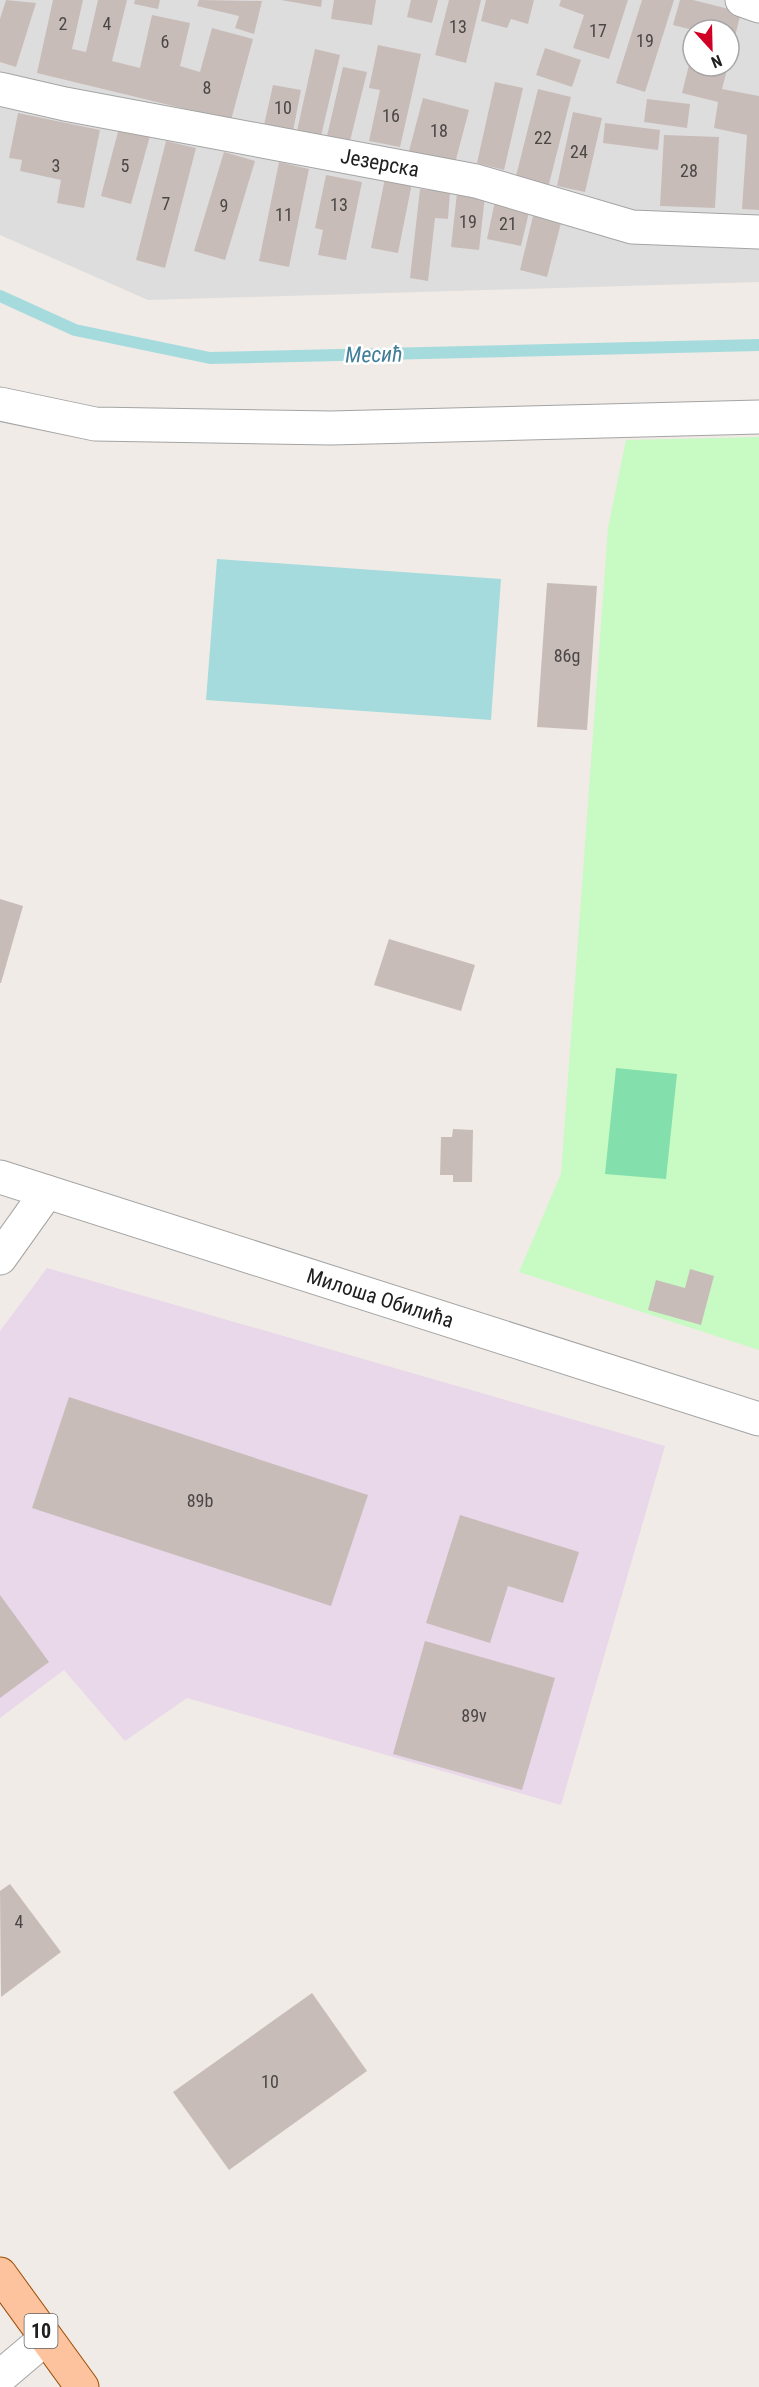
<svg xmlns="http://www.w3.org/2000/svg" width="759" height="2387" font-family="'Roboto Condensed',sans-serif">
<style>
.residential{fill:#dedddd;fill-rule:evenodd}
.industrial{fill:#e9d8e9}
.park{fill:#c8fac3}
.pitch{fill:#83e0ac}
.water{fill:#a6dbde}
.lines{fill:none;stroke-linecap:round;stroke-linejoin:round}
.stream{stroke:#a6dbde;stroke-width:12}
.building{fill:#c8bcb9}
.minor-casing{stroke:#a4a4a4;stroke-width:35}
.major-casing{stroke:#9b4d00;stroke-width:35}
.minor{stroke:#fff;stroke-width:33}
.major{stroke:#fdc39e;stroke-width:33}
.labels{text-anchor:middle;stroke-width:5;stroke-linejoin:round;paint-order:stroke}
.number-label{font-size:18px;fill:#4a4746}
.shield{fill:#fff;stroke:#636363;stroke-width:1.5}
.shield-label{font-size:20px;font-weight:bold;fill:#202020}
.street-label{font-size:21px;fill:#202020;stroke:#fff}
.water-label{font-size:22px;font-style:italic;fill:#417d99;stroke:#fff}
</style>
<rect width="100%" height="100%" fill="#f0ebe6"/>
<path class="residential" d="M0,0H759V282L148,300L0,235ZM693,30H729V66H693Z"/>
<polygon class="industrial" points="47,1268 665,1446 561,1805 187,1698 125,1741 64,1670 0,1718 0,1331"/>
<polygon class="park" points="759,437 759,1350 519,1272 561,1174 608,528 626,440"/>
<polygon class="pitch" points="616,1068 677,1074 666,1179 605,1174"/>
<polygon class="water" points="217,559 501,579 491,720 206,700"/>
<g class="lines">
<polyline class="stream" points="0,296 75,330 210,358 759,345"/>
</g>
<g class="building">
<polygon points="6,0 36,3 16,67 0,62 0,19"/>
<polygon points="53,0 83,0 72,49 86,52 98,0 127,0 112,61 140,68 152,15 190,23 180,66 200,72 212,28 253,39 231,120 37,73"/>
<polygon points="135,0 160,0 158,9 134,4"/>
<polygon points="199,0 262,1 254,34 235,28 239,16 197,6"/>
<polygon points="281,0 322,0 321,7"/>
<polygon points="334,0 376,0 372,25 331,19"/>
<polygon points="411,0 438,0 432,23 407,17"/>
<polygon points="449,0 481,0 466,63 435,55"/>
<polygon points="486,0 534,0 528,24 511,19 507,28 481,21"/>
<polygon points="561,0 628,0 609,59 573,48 584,15 559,6"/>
<polygon points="642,0 674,0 645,92 616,83"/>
<polygon points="680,0 693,0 741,12 730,57 729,30 693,30 673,25"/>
<polygon points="378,45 421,54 400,147 369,141 380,90 369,88"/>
<polygon points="545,48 581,60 572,87 536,75"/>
<polygon points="315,49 340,55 321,136 297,131"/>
<polygon points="692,53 693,66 728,66 722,89 759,96 759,210 742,209 747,135 714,128 718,102 682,93"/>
<polygon points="343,67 367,72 350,141 327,136"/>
<polygon points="495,82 523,88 504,170 477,163"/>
<polygon points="273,85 301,90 293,131 264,125"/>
<polygon points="538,89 571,97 548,188 515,180"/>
<polygon points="423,98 469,110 455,163 409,151"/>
<polygon points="647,99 690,104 687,128 644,122"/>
<polygon points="573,112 602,118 585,192 557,186"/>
<polygon points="18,113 100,130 84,208 57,203 61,180 20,171 22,160 9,158"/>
<polygon points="605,123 660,130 658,150 603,143"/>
<polygon points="119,128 150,136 131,204 101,196"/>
<polygon points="664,135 719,137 715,208 660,206"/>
<polygon points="166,141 196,148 165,268 136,260"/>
<polygon points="224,152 255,161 225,260 194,251"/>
<polygon points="279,162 309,169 289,267 259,261"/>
<polygon points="326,175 362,182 346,260 318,255 323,230 315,228"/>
<polygon points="385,178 412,183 398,253 371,248"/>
<polygon points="420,189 450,192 448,219 435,218 428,281 410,278"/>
<polygon points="457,193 485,196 479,250 451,247"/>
<polygon points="495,201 530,208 521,246 487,239"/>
<polygon points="534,212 562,219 547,277 520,270"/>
<polygon points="547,583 597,586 587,730 537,727"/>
<polygon points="0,899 23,906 1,983 0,983"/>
<polygon points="389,939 475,965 461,1011 374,985"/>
<polygon points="453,1129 473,1130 472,1182 453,1182 453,1175 440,1175 441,1137 452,1137"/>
<polygon points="690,1269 714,1276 701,1325 648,1310 656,1280 685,1288"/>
<polygon points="69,1397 368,1495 331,1606 32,1508"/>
<polygon points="460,1515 579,1552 563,1603 508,1586 490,1643 426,1623"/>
<polygon points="0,1595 49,1662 0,1698"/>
<polygon points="425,1641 555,1678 522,1790 393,1754"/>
<polygon points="10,1884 61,1952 1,1997 0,1891"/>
<polygon points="312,1993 367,2071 229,2170 173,2092"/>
</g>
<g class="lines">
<g class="minor-casing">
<g id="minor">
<polyline points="742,0 759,6"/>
<path id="s1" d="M0,89L65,104L476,181L632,227L759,232"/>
<polyline points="0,404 95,424 331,428 759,417"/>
<path id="s2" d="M0,1177L759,1419"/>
<polyline points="0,1258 47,1192"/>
<polyline points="0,2377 46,2338"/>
</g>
</g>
<g class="major-casing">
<polyline id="major" points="0,2274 82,2387"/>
</g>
<use href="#minor" class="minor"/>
<use href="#major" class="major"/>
</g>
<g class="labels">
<g class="number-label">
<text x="63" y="30">2</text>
<text x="107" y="30">4</text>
<text x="458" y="33">13</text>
<text x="598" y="37">17</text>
<text x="645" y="47">19</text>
<text x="165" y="48">6</text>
<text x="207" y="94">8</text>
<text x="283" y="114">10</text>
<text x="391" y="122">16</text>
<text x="439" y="137">18</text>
<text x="543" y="144">22</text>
<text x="579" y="158">24</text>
<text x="56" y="172">3</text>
<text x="125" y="172">5</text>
<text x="689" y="177">28</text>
<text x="166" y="210">7</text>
<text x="339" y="211">13</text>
<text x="224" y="212">9</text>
<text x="284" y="221">11</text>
<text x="468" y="228">19</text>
<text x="508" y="230">21</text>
<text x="567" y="662">86g</text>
<text x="200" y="1507">89b</text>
<text x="474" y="1722">89v</text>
<text x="19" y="1928">4</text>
<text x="270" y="2088">10</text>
</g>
<rect class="shield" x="24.5" y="2314" width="33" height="34" rx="4.5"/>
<g class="shield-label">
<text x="41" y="2338">10</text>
</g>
<g class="street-label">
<text dy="7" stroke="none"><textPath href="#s1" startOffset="387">Језерска</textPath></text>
<text dy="7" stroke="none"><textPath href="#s2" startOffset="399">Милоша Обилића</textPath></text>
</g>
<g class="water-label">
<text transform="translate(374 354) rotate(-1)" y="8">Месић</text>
</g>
</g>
<g transform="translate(711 48) rotate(158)"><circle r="28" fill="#ffffff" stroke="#a6a6a6" stroke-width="1.5"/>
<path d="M0-4.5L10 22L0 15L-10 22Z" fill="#cf0024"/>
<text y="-9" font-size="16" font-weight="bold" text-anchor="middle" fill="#202020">N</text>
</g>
</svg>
